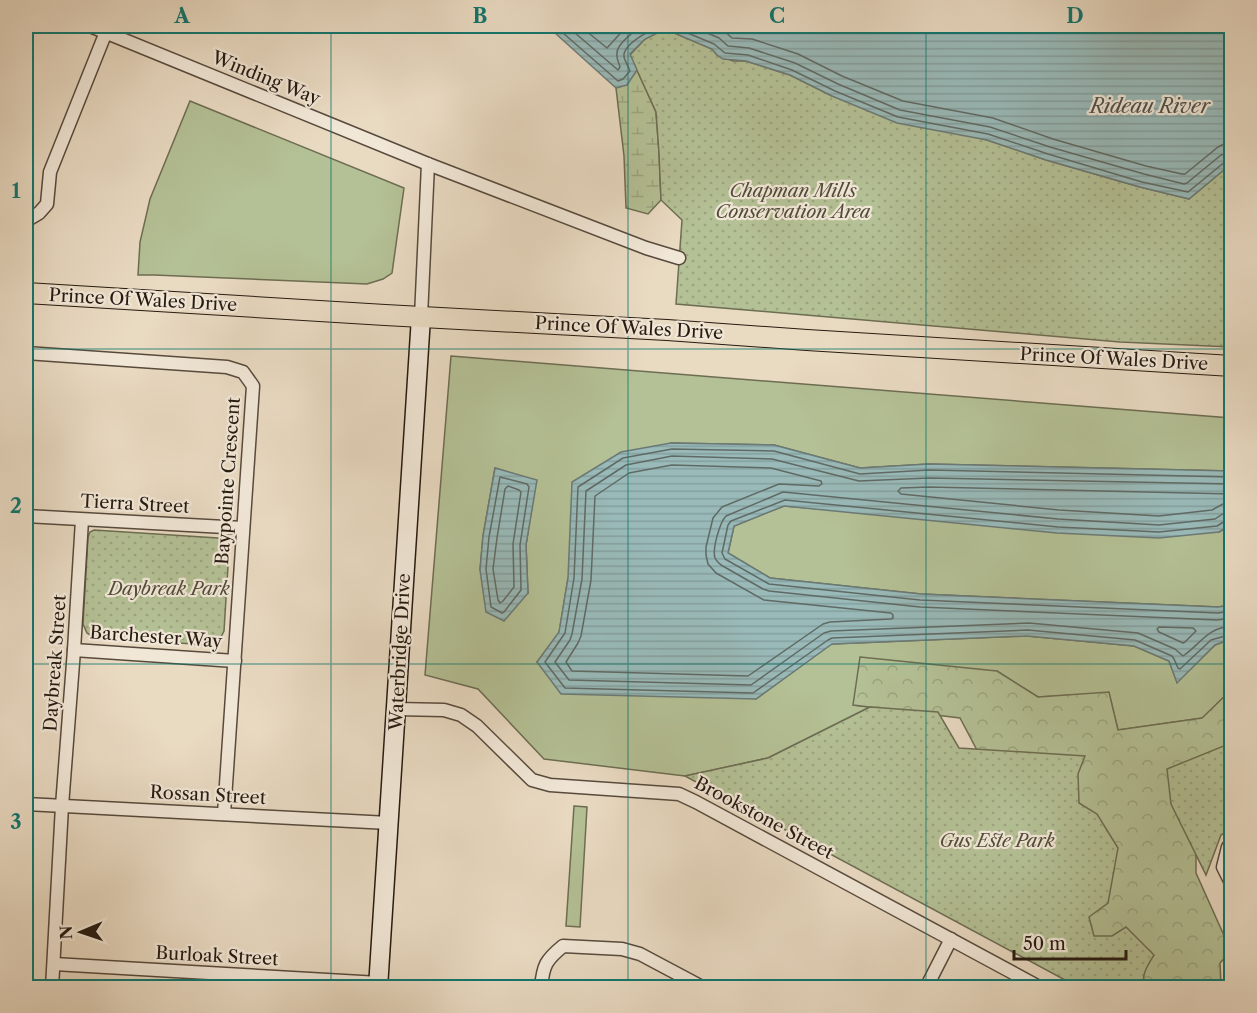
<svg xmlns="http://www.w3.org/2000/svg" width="1257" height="1013" font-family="'Libre Caslon Text',serif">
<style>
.green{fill:#b4c095;stroke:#6d6d53;stroke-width:1.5;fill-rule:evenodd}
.forest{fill:url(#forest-crowns);stroke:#6d6d53;stroke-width:1.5}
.wetland{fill:url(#wetland-marsh);stroke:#6d6d53;stroke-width:1.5}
.park{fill:url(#park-dots);stroke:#6d6d53;stroke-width:1.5}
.water{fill:url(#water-rules);stroke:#6b7a76;stroke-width:1.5}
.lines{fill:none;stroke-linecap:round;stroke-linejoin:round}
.shore{stroke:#606a65;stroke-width:1.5}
.street-casing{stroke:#574a3d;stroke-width:15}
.secondary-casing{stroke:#261a11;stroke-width:21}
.primary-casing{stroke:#261a11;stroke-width:22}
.street{stroke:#f1e7d7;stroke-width:12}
.secondary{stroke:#f1e7d7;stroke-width:18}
.primary{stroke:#e9dac2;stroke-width:20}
.grid{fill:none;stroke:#0f766e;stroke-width:1.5;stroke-opacity:0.55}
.labels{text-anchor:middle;stroke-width:4.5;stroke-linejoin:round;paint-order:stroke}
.street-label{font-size:18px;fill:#261a11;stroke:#f1e7d7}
.park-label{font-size:18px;font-style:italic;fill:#514c39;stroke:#f1e7d7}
.water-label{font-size:20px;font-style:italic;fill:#4e524c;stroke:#f1e7d7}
.neatline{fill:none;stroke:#0f766e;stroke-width:2}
.grid-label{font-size:20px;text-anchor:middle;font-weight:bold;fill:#0f766e}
</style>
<defs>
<pattern id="forest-crowns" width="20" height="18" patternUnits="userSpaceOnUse" patternTransform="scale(1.5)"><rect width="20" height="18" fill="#b4c095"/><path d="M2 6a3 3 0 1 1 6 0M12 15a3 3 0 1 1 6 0" fill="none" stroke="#9ba47f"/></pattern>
<pattern id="wetland-marsh" width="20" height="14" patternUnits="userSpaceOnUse" patternTransform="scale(1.5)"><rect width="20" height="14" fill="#b4c095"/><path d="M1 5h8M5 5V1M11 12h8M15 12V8" fill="none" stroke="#9ba47f"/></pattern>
<pattern id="park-dots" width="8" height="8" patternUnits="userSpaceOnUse" patternTransform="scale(1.5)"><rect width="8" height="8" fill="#b4c095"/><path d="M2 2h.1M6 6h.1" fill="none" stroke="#9ba47f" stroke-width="1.8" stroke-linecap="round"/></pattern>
<pattern id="water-rules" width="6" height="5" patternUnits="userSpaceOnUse" patternTransform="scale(1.5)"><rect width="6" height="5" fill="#99bab9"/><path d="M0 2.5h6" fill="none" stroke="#849f9e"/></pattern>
</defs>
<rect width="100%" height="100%" fill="#e9dac2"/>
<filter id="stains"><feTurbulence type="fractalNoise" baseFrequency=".00333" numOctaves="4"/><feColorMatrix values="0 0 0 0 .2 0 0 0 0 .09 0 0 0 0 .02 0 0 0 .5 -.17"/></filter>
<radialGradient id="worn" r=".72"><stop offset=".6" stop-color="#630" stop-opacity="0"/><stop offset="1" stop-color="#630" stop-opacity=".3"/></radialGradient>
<g class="green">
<polygon points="190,101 404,188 392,273 383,279 367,284 154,275 138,275 140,242 150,199"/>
<path d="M451,356L1231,418V471L929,464L860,468L774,445L671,443L568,578L559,633L537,662L756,699L831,644L1027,636L1134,646L1169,661L1177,682L1215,645L1231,639V690L1203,718L1118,730L1109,693L1038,697L997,671L853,705L870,707L768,758L685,776L544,759L478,689L425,675ZM495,468L536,481L526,545L528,593L480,570L483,536Z"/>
<polygon points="784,506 857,512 1219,532 1231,525 1231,605 1218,607 921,594 770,578 728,553 734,526"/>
<polygon points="574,806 587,807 580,927 566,926"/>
</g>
<polygon class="forest" points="860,657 997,671 1038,697 1109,692 1118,730 1202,718 1231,690 1231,751 1196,834 1196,873 1231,951 1220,963 1221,987 1086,987 1064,915 960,718 853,705"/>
<path class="wetland" d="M637,70L656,112L659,153L661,200L648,214L626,208L624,156L616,88C625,86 632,78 637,70Z"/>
<g class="park">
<polygon points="665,29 712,49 717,55 733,61 746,61 790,75 832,96 987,140 1046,160 1140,187 1189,199 1231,164 1231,347 1120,342 676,304 682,220 661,200 659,153 656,112 630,55 645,39"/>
<polygon points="94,530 218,538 225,543 229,550 224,631 219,641 211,645 95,638 87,633 83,624 88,537 90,532"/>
<path d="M870,707L938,712L959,748L1085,756L1078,774L1079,803L1097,814L1118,848L1108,903L1089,917L1094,936H1112L1126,927L1154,955C1148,965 1140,976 1145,987H1078L685,776L768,758Z"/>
<polygon points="1231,743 1231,829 1221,835 1206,875 1171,804 1167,769"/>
</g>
<g class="water">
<polygon points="545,26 1231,26 1231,164 1189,199 1140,187 1046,160 987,140 897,123 832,96 790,75 746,61 723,59 717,55 712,49 665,29 645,39 630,54 637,70 627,85 616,88 555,33"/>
<polygon points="671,443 774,445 860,468 929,464 1231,471 1231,525 1219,532 1159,538 1057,533 784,506 734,526 728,553 770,578 921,594 1218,607 1231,605 1231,639 1215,645 1177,683 1169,661 1134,646 1027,636 832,644 756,699 561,694 537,662 559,632 568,578 572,482 621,452"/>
<polygon points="495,468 537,480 526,545 528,593 504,621 486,612 480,570 483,536"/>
</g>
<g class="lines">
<g class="shore">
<path d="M555,26L618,81L623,79L630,71C628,66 625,61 624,57C622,44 651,30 660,26"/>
<path d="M567,26L618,70L620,67C619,63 616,58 617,53C617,44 635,30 643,26"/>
<polyline points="580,26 607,48 627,26"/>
<polyline points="671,26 714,44 725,53 748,55 792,70 835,91 898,117 988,134 1048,154 1142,182 1188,192 1226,161 1232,160"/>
<polyline points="691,26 719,38 728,46 749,48 795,63 838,84 900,110 990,127 1050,147 1144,174 1184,184 1187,183 1221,155 1232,152"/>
<polyline points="714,26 723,30 732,38 752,39 798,54 842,76 903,101 993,118 1053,139 1146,166 1182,174 1185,174 1218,147 1224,144 1232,143"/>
<polygon points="672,465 771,468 821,481 822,484 819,486 779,484 722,507 713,518 706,547 706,555 708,564 716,573 764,600 891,613 893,615 893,618 891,619 830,622 823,624 748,676 572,671 566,662 578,643 581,636 591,580 595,496 629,473"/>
<polygon points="500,477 527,484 529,487 520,545 521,590 504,612 502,613 491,607 486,569 489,537"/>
<polyline points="1232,477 929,470 860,474 774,451 672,449 623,458 578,487 574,578 565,633 545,662 565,688 753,693 828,640 832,638 1028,630 1135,640 1172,656 1174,659 1178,668 1180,669 1211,640 1232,634"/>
<path d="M1232,484L929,478L859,481L772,459L672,456L626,465L586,491L582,579L572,634L570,640L555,662L569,680L751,685L824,633L831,631L1029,623L1138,633L1175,649L1183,656C1201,644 1206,628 1232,626"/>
<polygon points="508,486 519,490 521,492 513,544 514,587 503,601 500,603 498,600 493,569 497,538 505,489"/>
<polyline points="1232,494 929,487 901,488 898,491 901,494 1059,510 1159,516 1212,510 1223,504 1232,503"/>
<path d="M1232,512L1224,513L1215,519L1159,525L1058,519L783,492L726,516C720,522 712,549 715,558C717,562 718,562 721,565L763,589L769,591L920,607L1217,620L1232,618"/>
<polyline points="1232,520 1227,520 1217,526 1159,532 1058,527 785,500 731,521 728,525 722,553 725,559 769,584 920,600 1218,613 1232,611"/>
<polygon points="1159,627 1193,628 1196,631 1185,642 1183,643 1159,632 1157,629"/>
</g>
<g class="street-casing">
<g id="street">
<polyline points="90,26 428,164 646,248 679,258"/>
<polyline points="26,219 29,219 39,213 47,204 50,172 106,32"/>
<polyline points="421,317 428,164"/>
<polyline points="26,353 227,367 243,372 253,386 224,814"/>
<polyline points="26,516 243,528"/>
<polyline points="74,650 235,661"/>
<polyline points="396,709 444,710 461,715 477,726 532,780 550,785 679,794 696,802 1041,988"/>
<polyline points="26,804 389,823"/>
<polyline points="1232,845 1228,847 1223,867 1232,885"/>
<polyline points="54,964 379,983"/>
<polyline points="52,988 62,806 74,650 82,520"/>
<path d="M541,988C543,965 546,960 563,946L622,949L640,954L704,988"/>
<polyline points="926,988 951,939"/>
</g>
</g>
<g class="secondary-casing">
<polyline id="secondary" points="378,988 421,317"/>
</g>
<g class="primary-casing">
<polyline id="primary" points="26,293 385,315 667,330 807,340 1232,366"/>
</g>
<use href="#street" class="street"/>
<use href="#secondary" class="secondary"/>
<use href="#primary" class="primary"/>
</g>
<path class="grid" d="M331,26V988M628,26V988M926,26V988M26,349H1232M26,664H1232"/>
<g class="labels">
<g class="street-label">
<text transform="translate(266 78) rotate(22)" y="6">Winding Way</text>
<text transform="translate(143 300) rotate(3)" y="6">Prince Of Wales Drive</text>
<text transform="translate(629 328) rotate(3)" y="6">Prince Of Wales Drive</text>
<text transform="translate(1114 359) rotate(3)" y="6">Prince Of Wales Drive</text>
<text transform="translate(228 481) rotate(-86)" y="6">Baypointe Crescent</text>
<text transform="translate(135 504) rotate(3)" y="6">Tierra Street</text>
<text transform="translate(156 637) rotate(4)" y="6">Barchester Way</text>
<text transform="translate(400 652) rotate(-87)" y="6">Waterbridge Drive</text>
<text transform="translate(55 663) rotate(-86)" y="6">Daybreak Street</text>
<text transform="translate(208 795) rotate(3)" y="6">Rossan Street</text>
<text transform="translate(764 818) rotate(28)" y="6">Brookstone Street</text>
<text transform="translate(217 956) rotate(3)" y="6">Burloak Street</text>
</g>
<g class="park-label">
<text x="793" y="197">Chapman Mills<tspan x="793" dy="21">Conservation Area</tspan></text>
<text x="169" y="595">Daybreak Park</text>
<text x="997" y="847">Gus Este Park</text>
</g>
<g class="water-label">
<text x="1150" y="113">Rideau River</text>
</g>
</g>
<rect width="1257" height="1013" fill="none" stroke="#e9dac2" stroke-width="66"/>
<g transform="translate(81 932) rotate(268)" stroke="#f1e7d7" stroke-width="4.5" paint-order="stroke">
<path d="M0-4.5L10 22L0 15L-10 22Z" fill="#261a11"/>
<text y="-9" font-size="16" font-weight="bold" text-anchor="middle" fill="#261a11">N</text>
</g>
<path d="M1014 950v9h112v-9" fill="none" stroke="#261a11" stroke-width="3"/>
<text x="1023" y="950" font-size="18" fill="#261a11" stroke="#f1e7d7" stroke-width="4.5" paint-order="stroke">50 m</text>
<rect x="33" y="33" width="1191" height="947" class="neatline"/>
<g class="grid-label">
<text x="182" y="23">A</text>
<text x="480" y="23">B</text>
<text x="777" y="23">C</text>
<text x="1075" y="23">D</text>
<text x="16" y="198">1</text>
<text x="16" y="513">2</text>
<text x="16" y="829">3</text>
</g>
<rect width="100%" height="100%" filter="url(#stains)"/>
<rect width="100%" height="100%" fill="url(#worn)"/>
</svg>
